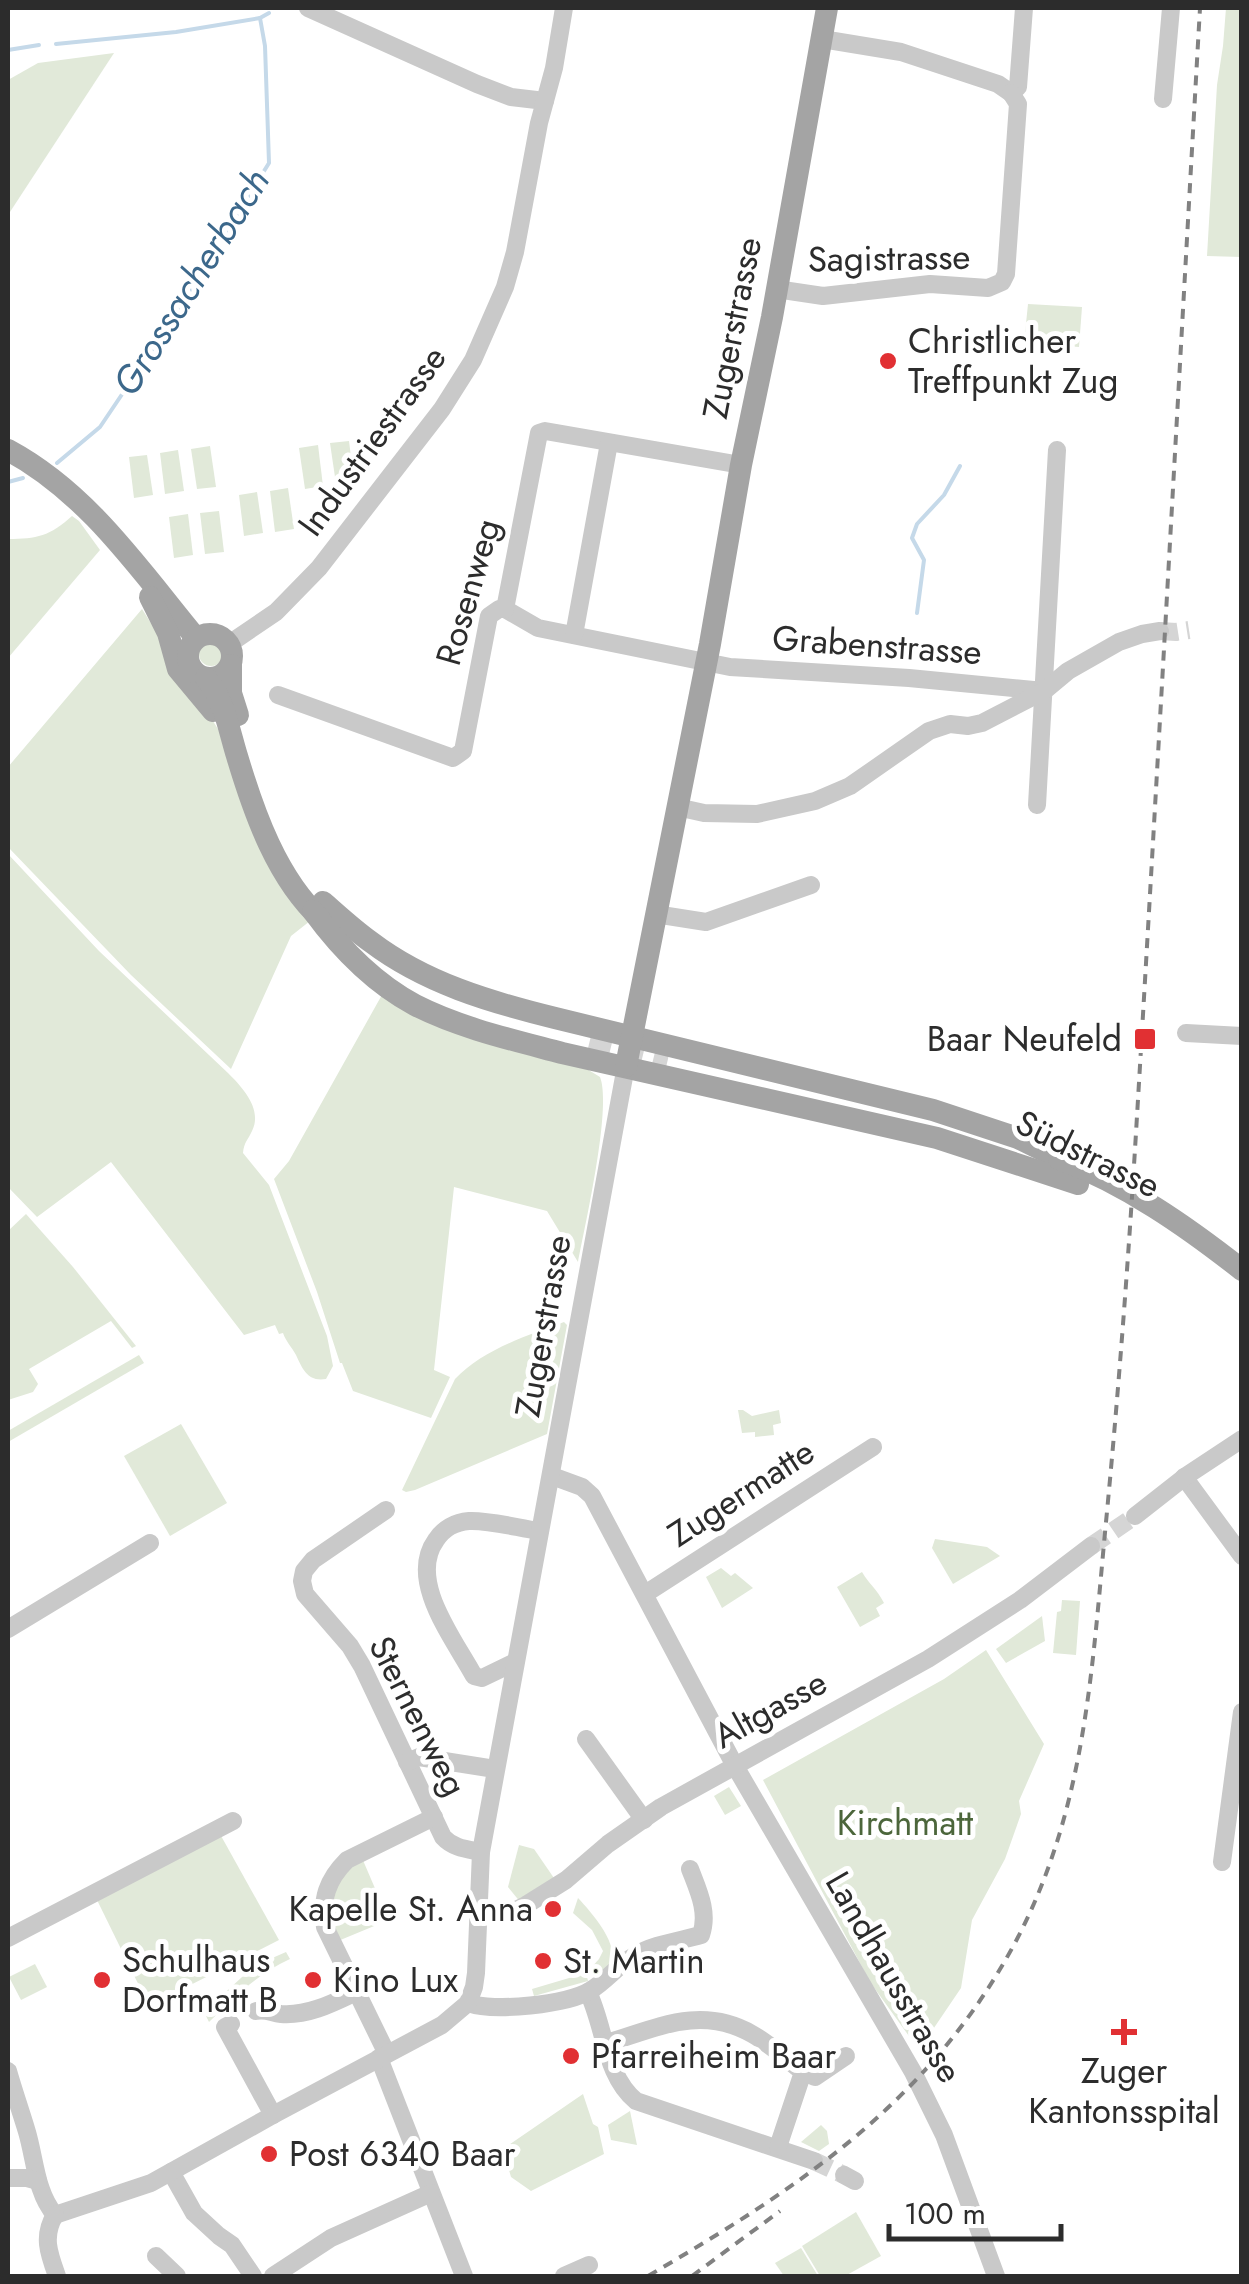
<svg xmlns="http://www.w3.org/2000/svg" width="1249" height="2284" font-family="Jost,sans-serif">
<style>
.green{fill:#e1e9d9}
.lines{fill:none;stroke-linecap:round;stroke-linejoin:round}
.stream{stroke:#c5d9e9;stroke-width:4}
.minor-tunnel{stroke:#d5d5d5;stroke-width:18;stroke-dasharray:18 9;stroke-linecap:butt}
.major-tunnel{stroke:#d5d5d5;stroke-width:22;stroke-dasharray:22 11;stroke-linecap:butt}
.minor{stroke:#c9c9c9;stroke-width:18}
.major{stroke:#a4a4a4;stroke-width:22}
.rail{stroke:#818181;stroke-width:4;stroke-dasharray:10 8;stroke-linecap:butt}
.poi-dot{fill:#e13033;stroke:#fff;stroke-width:4}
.labels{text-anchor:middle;stroke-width:10;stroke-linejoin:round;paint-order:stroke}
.street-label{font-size:35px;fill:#2c2c2c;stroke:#fff}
.poi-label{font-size:35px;fill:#2c2c2c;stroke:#fff;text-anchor:start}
.park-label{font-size:35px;fill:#4c663b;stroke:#fff}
.water-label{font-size:38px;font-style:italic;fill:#3c688b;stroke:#fff}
</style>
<rect width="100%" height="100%" fill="#fff"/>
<g class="green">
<polygon points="1226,8 1241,8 1241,257 1207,256 1217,85 1223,46"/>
<polygon points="114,53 8,215 8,80 38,63"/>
<polygon points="1028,304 1082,307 1079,347 1024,343"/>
<polygon points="349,441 354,482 336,484 330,443"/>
<polygon points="318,445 323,486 305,489 299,448"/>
<polygon points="210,446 216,487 197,489 191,449"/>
<polygon points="178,450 184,491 165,494 160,453"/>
<polygon points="147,455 153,495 134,498 129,457"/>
<polygon points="288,488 294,529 275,532 270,491"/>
<polygon points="257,492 263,533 244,536 239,495"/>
<polygon points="219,511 224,552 205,554 200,513"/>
<polygon points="188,514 193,555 174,558 169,517"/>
<path d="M72,516L79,521L100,550L8,658V539C37,539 50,536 72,516Z"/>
<polygon points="142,609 218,729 310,921 291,936 231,1069 131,975 8,847 8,767"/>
<circle cx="211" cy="654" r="12"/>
<path d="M8,854L99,951L228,1073C242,1087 263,1109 252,1131C248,1140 244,1142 243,1153L269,1185L327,1336L333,1366L326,1379C308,1382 303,1370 296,1355C292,1347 286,1342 283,1333L279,1334L275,1325L244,1335L111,1162L37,1217L8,1187Z"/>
<path d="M383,993L582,1066L600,1077C612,1107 585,1225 578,1262L547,1211L454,1187L434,1370L450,1377L431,1418L353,1391L342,1363H340L317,1292L274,1179L289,1161Z"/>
<polygon points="26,1214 73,1267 136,1346 132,1348 111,1321 29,1369 38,1384 33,1392 8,1400 8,1231"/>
<path d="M564,1322L567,1325L547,1434L415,1490L406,1492L402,1490L455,1379C482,1350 528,1335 564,1322Z"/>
<polygon points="139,1355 144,1363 8,1442 8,1431"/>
<polygon points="738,1410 743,1410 752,1416 779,1410 781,1423 773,1425 774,1435 755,1437 755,1432 742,1433"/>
<polygon points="181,1424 227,1503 170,1536 124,1456"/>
<polygon points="935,1539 987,1547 1000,1556 953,1584 932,1548"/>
<polygon points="721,1568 731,1576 735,1573 753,1588 722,1608 706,1577"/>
<path d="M862,1572C869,1584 877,1589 884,1603L876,1608L880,1616L860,1627L837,1587Z"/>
<polygon points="1062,1600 1080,1601 1076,1655 1053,1653 1057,1612 1061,1611"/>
<polygon points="1042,1616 1045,1641 1006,1663 996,1649"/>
<polygon points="986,1650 1044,1744 1019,1801 1021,1814 1005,1859 972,1920 961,1988 919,2050 870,1982 763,1780 944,1679"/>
<polygon points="729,1787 741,1806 725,1815 714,1796"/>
<polygon points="220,1834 279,1940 149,2006 97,1900"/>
<polygon points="519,1845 534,1849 556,1881 521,1903 508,1887"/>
<path d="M362,1858L380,1900L371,1904L379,1924L338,1941C324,1902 328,1883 362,1858Z"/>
<path d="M578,1898C591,1912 623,1947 609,1967C606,1971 600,1974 595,1977L591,1968L599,1959L603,1951L592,1930L573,1913Z"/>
<path d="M286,1952L290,1959C258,1973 234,1998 209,2022L204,2012L254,1966Z"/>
<polygon points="35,1964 47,1987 21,2000 9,1977"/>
<polygon points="586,1973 588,1981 534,1996 532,1989"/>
<polygon points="583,2094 593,2124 598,2127 604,2154 531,2191 511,2177 503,2149"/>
<polygon points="630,2111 637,2145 611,2140 608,2125"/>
<polygon points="821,2125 827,2131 829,2144 819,2151 801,2142"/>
<polygon points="856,2212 881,2256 845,2276 820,2276 802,2246"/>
<polygon points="801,2248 818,2276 784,2276 775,2263"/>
</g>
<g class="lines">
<g class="stream">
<polyline points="56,44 176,32 260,18 269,13"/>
<polyline points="8,50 39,45"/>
<polyline points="57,463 100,427 166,329 269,163 265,46 260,18"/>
<polyline points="8,482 23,478"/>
<polyline points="917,613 924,560 912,538 917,524 944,495 960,466"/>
</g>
<g class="minor-tunnel">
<polyline points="1160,631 1176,632 1189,630"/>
<polyline points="1091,1546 1135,1516"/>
<polyline points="814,2161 844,2175"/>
</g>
<polyline class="major-tunnel" points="590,1040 668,1059"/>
<g class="minor">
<polyline points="308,8 477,84 511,97 545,101"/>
<polyline points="822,39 901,52 998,84 1011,93 1018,87 1024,8"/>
<polyline points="1163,99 1171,8"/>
<polyline points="776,289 823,296 930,284 988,288 1002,282 1006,274 1018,104 1011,93"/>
<polyline points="505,609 538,628 730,667 909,678 1044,691"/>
<polyline points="505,609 539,433 545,431 741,465"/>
<polyline points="574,635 609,443"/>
<polyline points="229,644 276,612 319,568 442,409 473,360 505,287 515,252 539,123 554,68 564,8"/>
<polyline points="278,695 453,758 463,751 489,616 499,609 505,609"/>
<polyline points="1037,805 1057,450"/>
<polyline points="677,807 704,813 757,814 815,801 850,786 929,731 950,724 968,726 982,723 1044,691 1068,671 1119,642 1142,634 1160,631"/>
<polyline points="655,914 706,922 811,885"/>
<polyline points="1186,1033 1242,1036"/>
<polyline points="552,1476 582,1487 592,1496 735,1766 913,2072 944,2135 996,2276"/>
<polyline points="1184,1477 1242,1556"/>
<path d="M386,1510L313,1560L304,1571L302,1581L305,1594L350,1646L362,1666L443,1837C453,1848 466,1849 481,1852"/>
<polyline points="1135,1516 1186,1476 1242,1439"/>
<polyline points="645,1594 873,1447"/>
<polyline points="8,1629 150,1543"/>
<path d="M515,1662L482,1678L474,1676C454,1639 407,1580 436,1540C443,1529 455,1522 469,1521C489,1520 518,1528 539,1531"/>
<polyline points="586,1739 644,1820"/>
<polyline points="407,1762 419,1757 495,1769"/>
<polyline points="1222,1862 1242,1712"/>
<polyline points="478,1916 510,1913 526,1905 566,1880 608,1844 661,1807 928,1659 1020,1600 1091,1546"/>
<polyline points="8,1938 233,1821"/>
<path d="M588,1992C605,2027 605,2076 636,2101L814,2161"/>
<path d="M468,2003C493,2012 568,2005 591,1990C606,1981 618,1965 634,1956C653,1944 679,1941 701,1935C709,1912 698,1890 690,1869"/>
<path d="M256,2011C267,2009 271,2013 281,2014C308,2016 333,2003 356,1992"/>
<polyline points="231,2024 225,2027 273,2115"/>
<path d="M607,2043C657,2028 701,2005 752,2034C770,2044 786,2059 803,2072L778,2147"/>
<path d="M387,2054L325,1927C321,1899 327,1880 347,1860L434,1817"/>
<polyline points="379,2058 464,2276"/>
<path d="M8,2071C14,2092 21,2112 27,2132C35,2159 36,2193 55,2215"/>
<polyline points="803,2072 815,2077 846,2056"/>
<polyline points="171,2172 194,2213 219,2236 232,2245 253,2276"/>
<polyline points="844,2175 855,2181"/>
<polyline points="8,2178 27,2178 38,2181"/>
<polyline points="55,2215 151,2183 273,2115 442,2025 468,2003 474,1987 476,1973 481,1852 626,1066"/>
<path d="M55,2215C42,2236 49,2254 57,2276"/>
<polyline points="156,2256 177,2276"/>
<polyline points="273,2276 331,2238 431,2193"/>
<polyline points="564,2276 589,2265"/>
</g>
<g class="major">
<path d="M8,450C88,493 139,569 196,638"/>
<polyline points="150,597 168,633 178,669 213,711"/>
<circle cx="210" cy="656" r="22"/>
<polyline points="231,665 231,693 238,715"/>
<path d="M206,678C224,699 229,730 237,756C254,813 277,879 322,920"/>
<path d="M323,902C339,916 354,930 371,942C425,983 490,1002 555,1018L933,1110L1018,1138L1071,1164"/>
<path d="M313,911C340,948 374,983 415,1005C460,1028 513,1040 562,1053L937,1138L1078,1184"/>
<polyline points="626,1066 710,644 741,465 772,317 827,8"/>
<path d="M1059,1159C1126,1184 1186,1226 1242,1270"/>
</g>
<g class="rail">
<path d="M648,2276C800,2187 930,2102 1016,1941C1086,1808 1092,1668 1106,1522C1119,1387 1129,1252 1137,1116C1159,747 1179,377 1200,8"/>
<polyline points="692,2276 780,2211"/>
</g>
</g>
<g class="poi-dot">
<circle cx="888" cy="361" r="10"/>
<rect x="1133" y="1027" width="24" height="24" rx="5"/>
<circle cx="553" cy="1909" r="10"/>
<circle cx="543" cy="1961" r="10"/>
<circle cx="102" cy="1980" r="10"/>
<circle cx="313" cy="1980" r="10"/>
<path d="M1119 2017h10v10h10v10h-10v10h-10v-10h-10v-10h10z"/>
<circle cx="571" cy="2056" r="10"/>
<circle cx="269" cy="2154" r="10"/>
</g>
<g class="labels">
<g class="street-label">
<text transform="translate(889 258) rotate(-1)" y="12">Sagistrasse</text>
<text transform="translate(732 328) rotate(-79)" y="12">Zugerstrasse</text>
<text transform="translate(372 441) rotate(-54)" y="12">Industriestrasse</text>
<text transform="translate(468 592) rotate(-74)" y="12">Rosenweg</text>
<text transform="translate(877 645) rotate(4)" y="12">Grabenstrasse</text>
<text transform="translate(1088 1154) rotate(26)" y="12">Südstrasse</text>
<text transform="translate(543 1326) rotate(-80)" y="12">Zugerstrasse</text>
<text transform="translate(741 1493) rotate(-33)" y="12">Zugermatte</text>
<text transform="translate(770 1709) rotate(-29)" y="12">Altgasse</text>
<text transform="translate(418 1716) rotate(63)" y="12">Sternenweg</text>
<text transform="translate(894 1977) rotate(60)" y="12">Landhausstrasse</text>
</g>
<g class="poi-label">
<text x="908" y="353">Christlicher<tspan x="908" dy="40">Treffpunkt Zug</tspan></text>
<text x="1122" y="1051" text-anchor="end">Baar Neufeld</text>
<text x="533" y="1921" text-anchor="end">Kapelle St. Anna</text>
<text x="122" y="1972">Schulhaus<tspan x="122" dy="40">Dorfmatt B</tspan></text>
<text x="563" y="1973">St. Martin</text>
<text x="333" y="1992">Kino Lux</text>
<text x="591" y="2068">Pfarreiheim Baar</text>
<text x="1124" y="2083" text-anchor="middle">Zuger<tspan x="1124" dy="40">Kantonsspital</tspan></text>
<text x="289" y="2166">Post 6340 Baar</text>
</g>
<g class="park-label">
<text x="905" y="1835">Kirchmatt</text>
</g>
<g class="water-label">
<text transform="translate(191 282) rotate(-58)" y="13">Grossacherbach</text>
</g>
</g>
<rect width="1249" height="2284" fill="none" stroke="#2c2c2c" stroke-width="20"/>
<path d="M889 2224v15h172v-15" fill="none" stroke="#2c2c2c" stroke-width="5"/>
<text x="904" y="2224" font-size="30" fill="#2c2c2c" stroke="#ffffff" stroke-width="8" paint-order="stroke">100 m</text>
</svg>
